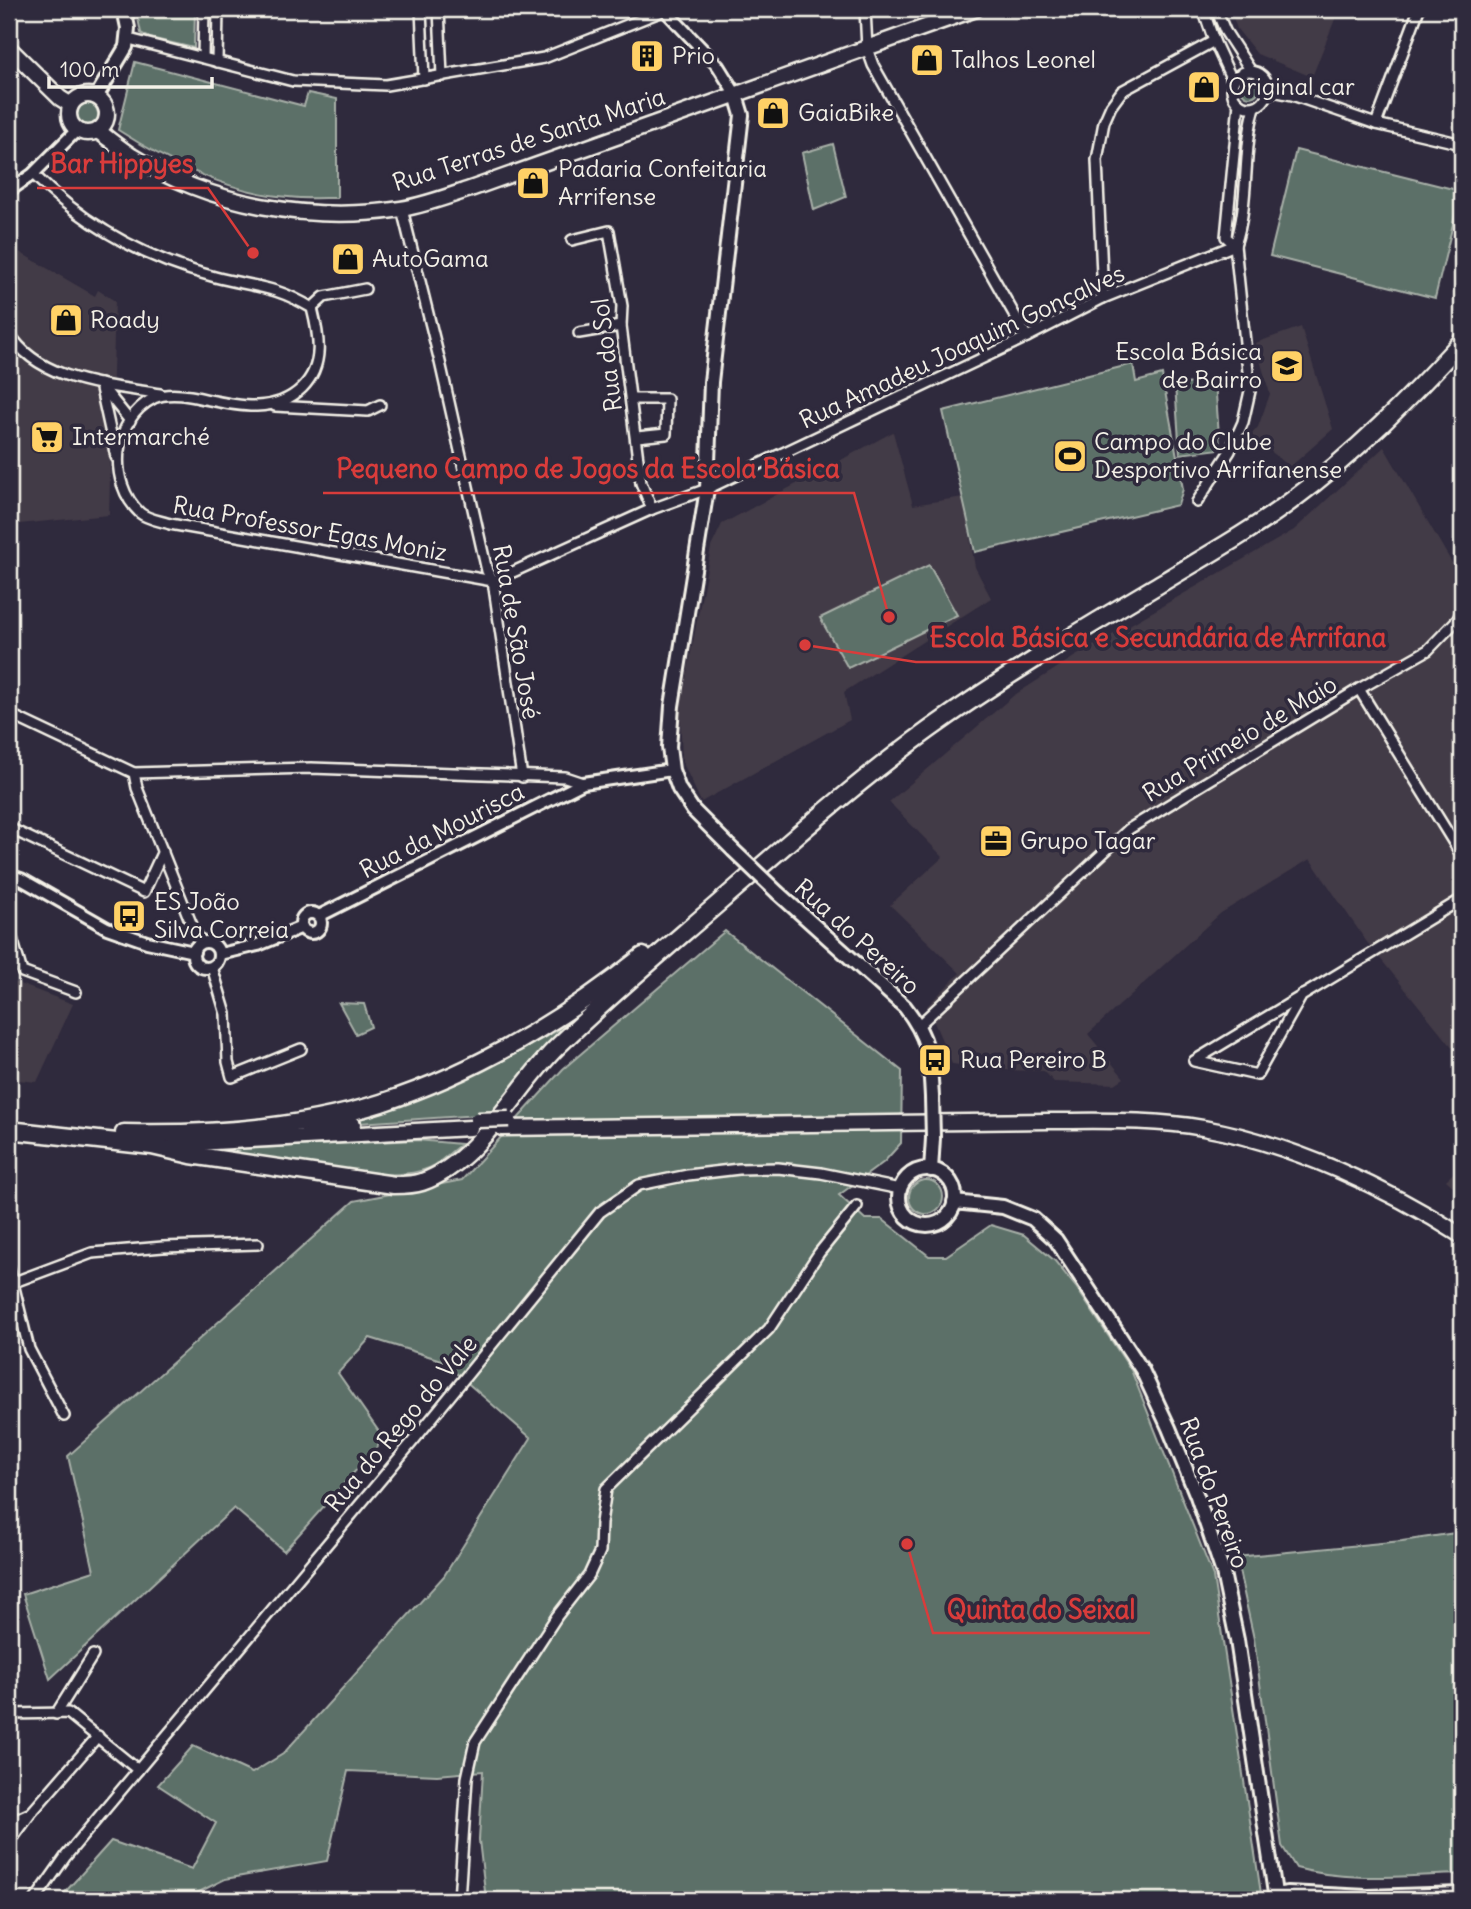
<svg xmlns="http://www.w3.org/2000/svg" width="1471" height="1909" font-family="Delius,sans-serif">
<style>
.built{fill:#423a46}
.green{fill:#5c6f68;stroke:#a8b0a8;stroke-width:2}
.lines{fill:none;stroke-linecap:round;stroke-linejoin:round}
.minor-casing{stroke:#f4f1e8;stroke-width:14}
.tertiary-casing{stroke:#f4f1e8;stroke-width:16}
.secondary-casing{stroke:#f4f1e8;stroke-width:18}
.primary-casing{stroke:#f4f1e8;stroke-width:19}
.trunk-casing{stroke:#f4f1e8;stroke-width:21}
.minor{stroke:#2f2a3d;stroke-width:9}
.tertiary{stroke:#2f2a3d;stroke-width:10}
.secondary{stroke:#2f2a3d;stroke-width:12}
.primary{stroke:#2f2a3d;stroke-width:14}
.trunk{stroke:#2f2a3d;stroke-width:16}
.secondary-bridge-casing{stroke:#f4f1e8;stroke-width:18;stroke-linecap:butt}
.primary-bridge-casing{stroke:#f4f1e8;stroke-width:19;stroke-linecap:butt}
.secondary-bridge{stroke:#2f2a3d;stroke-width:12}
.primary-bridge{stroke:#2f2a3d;stroke-width:14}
.labels{text-anchor:middle;stroke-width:7;stroke-linejoin:round;paint-order:stroke}
.poi-label{font-size:24px;fill:#f4f1e8;stroke:#2f2a3d;text-anchor:start}
.street-label{font-size:24px;fill:#f4f1e8;stroke:#2f2a3d}
.leader{fill:none;stroke:#d93c3b;stroke-width:2.5}
.callout-dot{fill:#d93c3b;stroke:#2f2a3d;stroke-width:2.5}
.callout-label{font-size:26px;text-anchor:middle;font-weight:bold;fill:#d93c3b;stroke:#2f2a3d;stroke-width:7;stroke-linejoin:round;paint-order:stroke}
</style>
<rect width="100%" height="100%" fill="#2f2a3d"/>
<filter id="ink" filterUnits="userSpaceOnUse"><feTurbulence type="fractalNoise" baseFrequency=".0143" numOctaves="2"/><feDisplacementMap in="SourceGraphic" scale="14" xChannelSelector="R" yChannelSelector="G"/><feConvolveMatrix kernelMatrix="1 2 1 2 8 2 1 2 1" color-interpolation-filters="sRGB"/></filter>
<g filter="url(#ink)">
<g class="built">
<polygon points="1230,9 1339,9 1312,77 1257,54 1237,29"/>
<polygon points="9,246 95,296 98,290 115,301 109,515 9,525"/>
<polygon points="1301,327 1333,429 1290,467 1251,435 1258,427 1270,394 1255,343"/>
<polygon points="893,432 913,505 963,497 975,567 991,598 844,692 850,720 701,802 682,761 680,710 711,547 722,524"/>
<polygon points="1384,447 1462,580 1462,1059 1366,941 1310,859 1221,913 1088,1034 1124,1078 1115,1084 1054,1082 1044,1071 1000,1070 952,1064 927,1006 960,973 890,905 943,857 889,802 1013,696 1074,657 1294,530"/>
<polygon points="9,980 73,1004 37,1082 9,1079"/>
<polygon points="1462,1165 1462,1194 1446,1180"/>
</g>
<g class="green">
<polygon points="136,9 195,9 194,48 150,38 141,33"/>
<path d="M135,62L304,106L308,93L337,99V198C321,198 304,199 288,197C228,193 168,162 118,130Z"/>
<circle cx="1250" cy="88" r="9"/>
<circle cx="85" cy="115" r="13"/>
<polygon points="833,144 846,197 814,210 802,153"/>
<polygon points="1296,150 1461,191 1435,298 1270,256"/>
<polygon points="1133,364 1136,382 1162,375 1183,489 1178,505 975,552 943,411"/>
<polygon points="1215,381 1220,449 1180,454 1175,385"/>
<polygon points="929,565 957,615 848,668 820,618"/>
<polygon points="725,931 902,1071 901,1143 884,1162 839,1195 865,1219 882,1219 929,1256 946,1256 991,1225 1024,1235 1055,1261 1076,1287 1131,1370 1213,1576 1262,1900 486,1900 479,1840 483,1771 437,1775 348,1771 327,1861 225,1879 183,1900 58,1900 111,1841 192,1869 216,1823 158,1785 193,1746 252,1773 283,1754 444,1576 531,1438 441,1360 370,1338 338,1373 384,1439 284,1551 234,1508 50,1679 23,1594 94,1571 68,1456 354,1201 462,1180 563,1069"/>
<polygon points="339,1003 364,1004 371,1027 356,1034"/>
<polygon points="589,1013 494,1114 344,1124 343,1120 505,1059"/>
<path d="M417,1140L461,1144C453,1150 444,1159 435,1165C416,1176 386,1175 364,1175L217,1155L218,1150Z"/>
<circle cx="926" cy="1197" r="17"/>
<path d="M1462,1532V1874C1407,1875 1350,1883 1296,1868L1282,1846L1254,1639L1236,1557L1402,1541Z"/>
</g>
<g class="lines">
<g class="minor-casing">
<g id="minor">
<polyline points="421,9 424,79"/>
<polyline points="439,9 442,76"/>
<polyline points="865,9 867,48 873,65 1027,337"/>
<polyline points="1203,9 1214,41 1233,82"/>
<polyline points="1216,9 1225,31 1251,71"/>
<polyline points="129,39 293,81 386,85 544,58 665,10"/>
<polyline points="203,58 204,9"/>
<polyline points="217,62 218,9"/>
<circle cx="1250" cy="89" r="18"/>
<polyline points="1268,90 1292,95 1376,124 1462,144"/>
<polyline points="1376,124 1419,9"/>
<path d="M33,174C84,225 145,259 215,277C254,287 274,285 312,308C319,336 325,365 302,388C271,418 228,403 190,396C178,394 165,393 154,398C112,419 107,482 140,513C147,519 161,521 170,524L493,581"/>
<polyline points="402,209 440,362 487,571 493,581 522,777"/>
<polyline points="572,240 609,231 622,306 621,326 641,483 652,509"/>
<polyline points="1235,245 1226,237 1239,103"/>
<polyline points="1103,298 1097,160 1104,122 1111,106 1122,91 1214,41"/>
<polyline points="312,308 324,297 365,289"/>
<path d="M9,333C39,382 108,385 160,394"/>
<polyline points="579,333 621,326"/>
<polyline points="100,384 116,457"/>
<polyline points="101,385 130,421"/>
<polyline points="631,399 667,399 666,434 637,437"/>
<polyline points="275,406 368,411 380,405"/>
<path d="M1197,502L1230,451L1243,422L1250,391L1235,245C1250,201 1242,152 1255,107"/>
<polyline points="493,581 652,509 707,489 1027,337 1103,298 1235,245"/>
<polyline points="1359,689 1462,856"/>
<polyline points="9,714 134,773 137,788 191,923 201,943"/>
<polyline points="134,773 311,768 565,777 583,783"/>
<polyline points="9,828 144,892 163,851"/>
<polyline points="9,928 22,972 76,992"/>
<polyline points="212,967 226,1014 228,1062 232,1077 301,1049"/>
<polyline points="1302,995 1257,1075 1194,1061 1462,899"/>
<polyline points="919,1025 1129,829 1359,689 1428,650 1458,619 1462,610"/>
<polyline points="9,1267 29,1349 64,1416"/>
<polyline points="9,1284 92,1253 163,1247 258,1244"/>
<polyline points="9,1714 68,1713 138,1770"/>
<polyline points="56,1714 93,1655"/>
<polyline points="9,1823 29,1814"/>
<polyline points="9,1843 31,1813 98,1736"/>
<polyline points="35,1900 66,1856 414,1440 600,1212 639,1185 688,1175 739,1169 778,1168 821,1173 900,1189"/>
<polyline points="459,1900 467,1778 475,1742 557,1616 589,1575 600,1551 601,1523 606,1489 769,1329 819,1253 857,1206"/>
</g>
</g>
<g class="tertiary-casing">
<g id="tertiary">
<polyline points="664,9 718,66 736,95"/>
<polyline points="9,191 33,174 77,130"/>
<polyline points="9,875 21,879 107,928 147,942 194,952"/>
<circle cx="311" cy="923" r="10"/>
<polyline points="319,916 583,783 672,770"/>
<circle cx="206" cy="955" r="13"/>
<polyline points="220,954 258,945 302,927"/>
</g>
</g>
<g class="secondary-casing">
<g id="secondary">
<polyline points="96,97 126,47 128,28 124,9"/>
<polyline points="733,850 693,810 679,789 672,770 669,747 672,706 707,489 711,382 742,115 736,95"/>
<path d="M778,893L905,1007C930,1039 930,1058 932,1097"/>
<circle cx="927" cy="1197" r="28"/>
<polyline points="931,1170 933,1138"/>
<polyline points="954,1202 1003,1207 1033,1219 1056,1240 1142,1370 1169,1428 1197,1496 1223,1573 1237,1640 1276,1900"/>
<polyline points="1275,1895 1288,1893 1367,1897 1462,1894"/>
</g>
</g>
<g class="primary-casing">
<g id="primary">
<polyline points="9,48 60,98 71,105"/>
<circle cx="88" cy="114" r="19"/>
<path d="M98,131C109,139 120,148 132,156C210,205 310,223 401,209C425,205 449,196 473,188L976,9"/>
<polyline points="307,1127 353,1124"/>
<path d="M502,1128L1049,1121C1100,1121 1153,1119 1203,1128C1290,1143 1389,1189 1462,1236"/>
<polyline points="160,1145 470,1128"/>
</g>
</g>
<g class="trunk-casing">
<g id="trunk">
<path d="M9,1130L152,1146L191,1155L394,1185C403,1185 413,1185 422,1182C478,1163 516,1087 557,1047C598,1007 642,969 685,932C765,864 844,791 930,729C1004,676 1084,629 1163,582C1206,556 1251,531 1291,501C1355,454 1409,399 1462,341"/>
<path d="M124,1133C209,1135 299,1129 381,1103C477,1072 564,1019 643,956"/>
</g>
</g>
<use href="#minor" class="minor"/>
<use href="#tertiary" class="tertiary"/>
<use href="#secondary" class="secondary"/>
<use href="#primary" class="primary"/>
<use href="#trunk" class="trunk"/>
<g class="secondary-bridge-casing">
<g id="secondary-bridge">
<polyline points="733,850 778,893"/>
<polyline points="932,1097 933,1138"/>
</g>
</g>
<g class="primary-bridge-casing">
<polyline id="primary-bridge" points="477,1120 509,1119"/>
</g>
<use href="#secondary-bridge" class="secondary-bridge"/>
<use href="#primary-bridge" class="primary-bridge"/>
</g>
</g>
<defs>
<g id="building-square" transform="scale(1.75)"><rect x="-9" y="-9" width="18" height="18" rx="4" fill="#ffd166" stroke="#2f2a3d"/><path d="M-4-6H4V6H1V3H-1V6H-4ZM-2.5-4.3h1.7v1.8h-1.7ZM.8-4.3h1.7v1.8H.8ZM-2.5-1h1.7V.8h-1.7ZM.8-1h1.7V.8H.8Z" fill="#111"/></g>
<g id="shop-square" transform="scale(1.75)"><rect x="-9" y="-9" width="18" height="18" rx="4" fill="#ffd166" stroke="#2f2a3d"/><path d="M-5-2.5h2.3a2.7 3.5 0 0 1 5.4 0H5L5.5 6h-11ZM-1.5-2.5h3a1.5 2.3 0 0 0-3 0Z" fill="#111"/></g>
<g id="school-square" transform="scale(1.75)"><rect x="-9" y="-9" width="18" height="18" rx="4" fill="#ffd166" stroke="#2f2a3d"/><path d="M0-5L7-2L0 1L-7-2ZM-4 1L0 2.5L4 1V4Q0 6-4 4Z" fill="#111"/></g>
<g id="supermarket-square" transform="scale(1.75)"><rect x="-9" y="-9" width="18" height="18" rx="4" fill="#ffd166" stroke="#2f2a3d"/><path d="M-6-5.5h2.5l.6 2H6L4.5 2H-2.5L-4.4-4H-6ZM-1.5 3.2a1.3 1.3 0 1 0 .1 0ZM3 3.2a1.3 1.3 0 1 0 .1 0Z" fill="#111"/></g>
<g id="stadium-square" transform="scale(1.75)"><rect x="-9" y="-9" width="18" height="18" rx="4" fill="#ffd166" stroke="#2f2a3d"/><path d="M0-5a6.5 5 0 1 0 0 10a6.5 5 0 1 0 0-10ZM-3.5-1.8h7v3.6h-7Z" fill="#111"/></g>
<g id="office-square" transform="scale(1.75)"><rect x="-9" y="-9" width="18" height="18" rx="4" fill="#ffd166" stroke="#2f2a3d"/><path d="M-6-3h4V-5.5h4V-3h4V5H-6ZM-1-4.5V-3h2v-1.5ZM-6 0V1H6V0Z" fill="#111"/></g>
<g id="bus-square" transform="scale(1.75)"><rect x="-9" y="-9" width="18" height="18" rx="4" fill="#ffd166" stroke="#2f2a3d"/><path d="M-5-6H5V4H4V6H2V4H-2V6H-4V4H-5ZM-3.5-4V0h7V-4ZM-3.5 1.2v1.5H-2V1.2ZM2 1.2v1.5H3.5V1.2Z" fill="#111"/></g>
</defs>
<g fill-rule="evenodd">
<use href="#building-square" x="647" y="56"/>
<use href="#shop-square" x="927" y="60"/>
<use href="#shop-square" x="1204" y="87"/>
<use href="#shop-square" x="773" y="113"/>
<use href="#shop-square" x="533" y="183"/>
<use href="#shop-square" x="348" y="259"/>
<use href="#shop-square" x="66" y="320"/>
<use href="#school-square" x="1287" y="366"/>
<use href="#supermarket-square" x="47" y="437"/>
<use href="#stadium-square" x="1070" y="456"/>
<use href="#office-square" x="996" y="841"/>
<use href="#bus-square" x="129" y="916"/>
<use href="#bus-square" x="935" y="1060"/>
</g>
<g class="labels">
<g class="poi-label">
<text x="672" y="64">Prio</text>
<text x="951" y="68">Talhos Leonel</text>
<text x="1228" y="95">Original car</text>
<text x="798" y="121">GaiaBike</text>
<text x="558" y="177">Padaria Confeitaria<tspan x="558" dy="28">Arrifense</tspan></text>
<text x="372" y="267">AutoGama</text>
<text x="90" y="328">Roady</text>
<text x="1262" y="360" text-anchor="end">Escola Básica<tspan x="1262" dy="28">de Bairro</tspan></text>
<text x="72" y="445">Intermarché</text>
<text x="1094" y="450">Campo do Clube<tspan x="1094" dy="28">Desportivo Arrifanense</tspan></text>
<text x="1020" y="849">Grupo Tagar</text>
<text x="154" y="910">ES João<tspan x="154" dy="28">Silva Correia</tspan></text>
<text x="960" y="1068">Rua Pereiro B</text>
</g>
<g class="street-label">
<text transform="translate(529 140) rotate(-18)" y="8">Rua Terras de Santa Maria</text>
<text transform="translate(962 347) rotate(-25)" y="8">Rua Amadeu Joaquim Gonçalves</text>
<text transform="translate(607 355) rotate(-97)" y="8">Rua do Sol</text>
<text transform="translate(310 529) rotate(10)" y="8">Rua Professor Egas Moniz</text>
<text transform="translate(516 632) rotate(80)" y="8">Rua de São José</text>
<text transform="translate(1240 739) rotate(-31)" y="8">Rua Primeio de Maio</text>
<text transform="translate(442 831) rotate(-27)" y="8">Rua da Mourisca</text>
<text transform="translate(857 937) rotate(42)" y="8">Rua do Pereiro</text>
<text transform="translate(401 1424) rotate(-50)" y="8">Rua do Rego do Vale</text>
<text transform="translate(1214 1493) rotate(70)" y="8">Rua do Pereiro</text>
</g>
</g>
<path class="leader" d="M253 253L208 188H37M889 617L854 493H323M805 645L916 662H1401M907 1544L933 1633H1150"/>
<g class="callout-dot">
<circle cx="253" cy="253" r="7"/>
<circle cx="889" cy="617" r="7"/>
<circle cx="805" cy="645" r="7"/>
<circle cx="907" cy="1544" r="7"/>
</g>
<g class="callout-label">
<text x="122" y="173">Bar Hippyes</text>
<text x="588" y="478">Pequeno Campo de Jogos da Escola Básica</text>
<text x="1158" y="647">Escola Básica e Secundária de Arrifana</text>
<text x="1041" y="1619">Quinta do Seixal</text>
</g>
<rect width="1471" height="1909" fill="none" stroke="#2f2a3d" stroke-width="35"/>
<rect x="18" y="18" width="1436" height="1874" fill="none" stroke="#f4f1e8" stroke-width="2.5" filter="url(#ink)"/>
<path d="M49 77v10h163v-10" fill="none" stroke="#f4f1e8" stroke-width="3.5"/>
<text x="60" y="77" font-size="21" fill="#f4f1e8" stroke="#2f2a3d" stroke-width="5" paint-order="stroke">100 m</text>
</svg>
